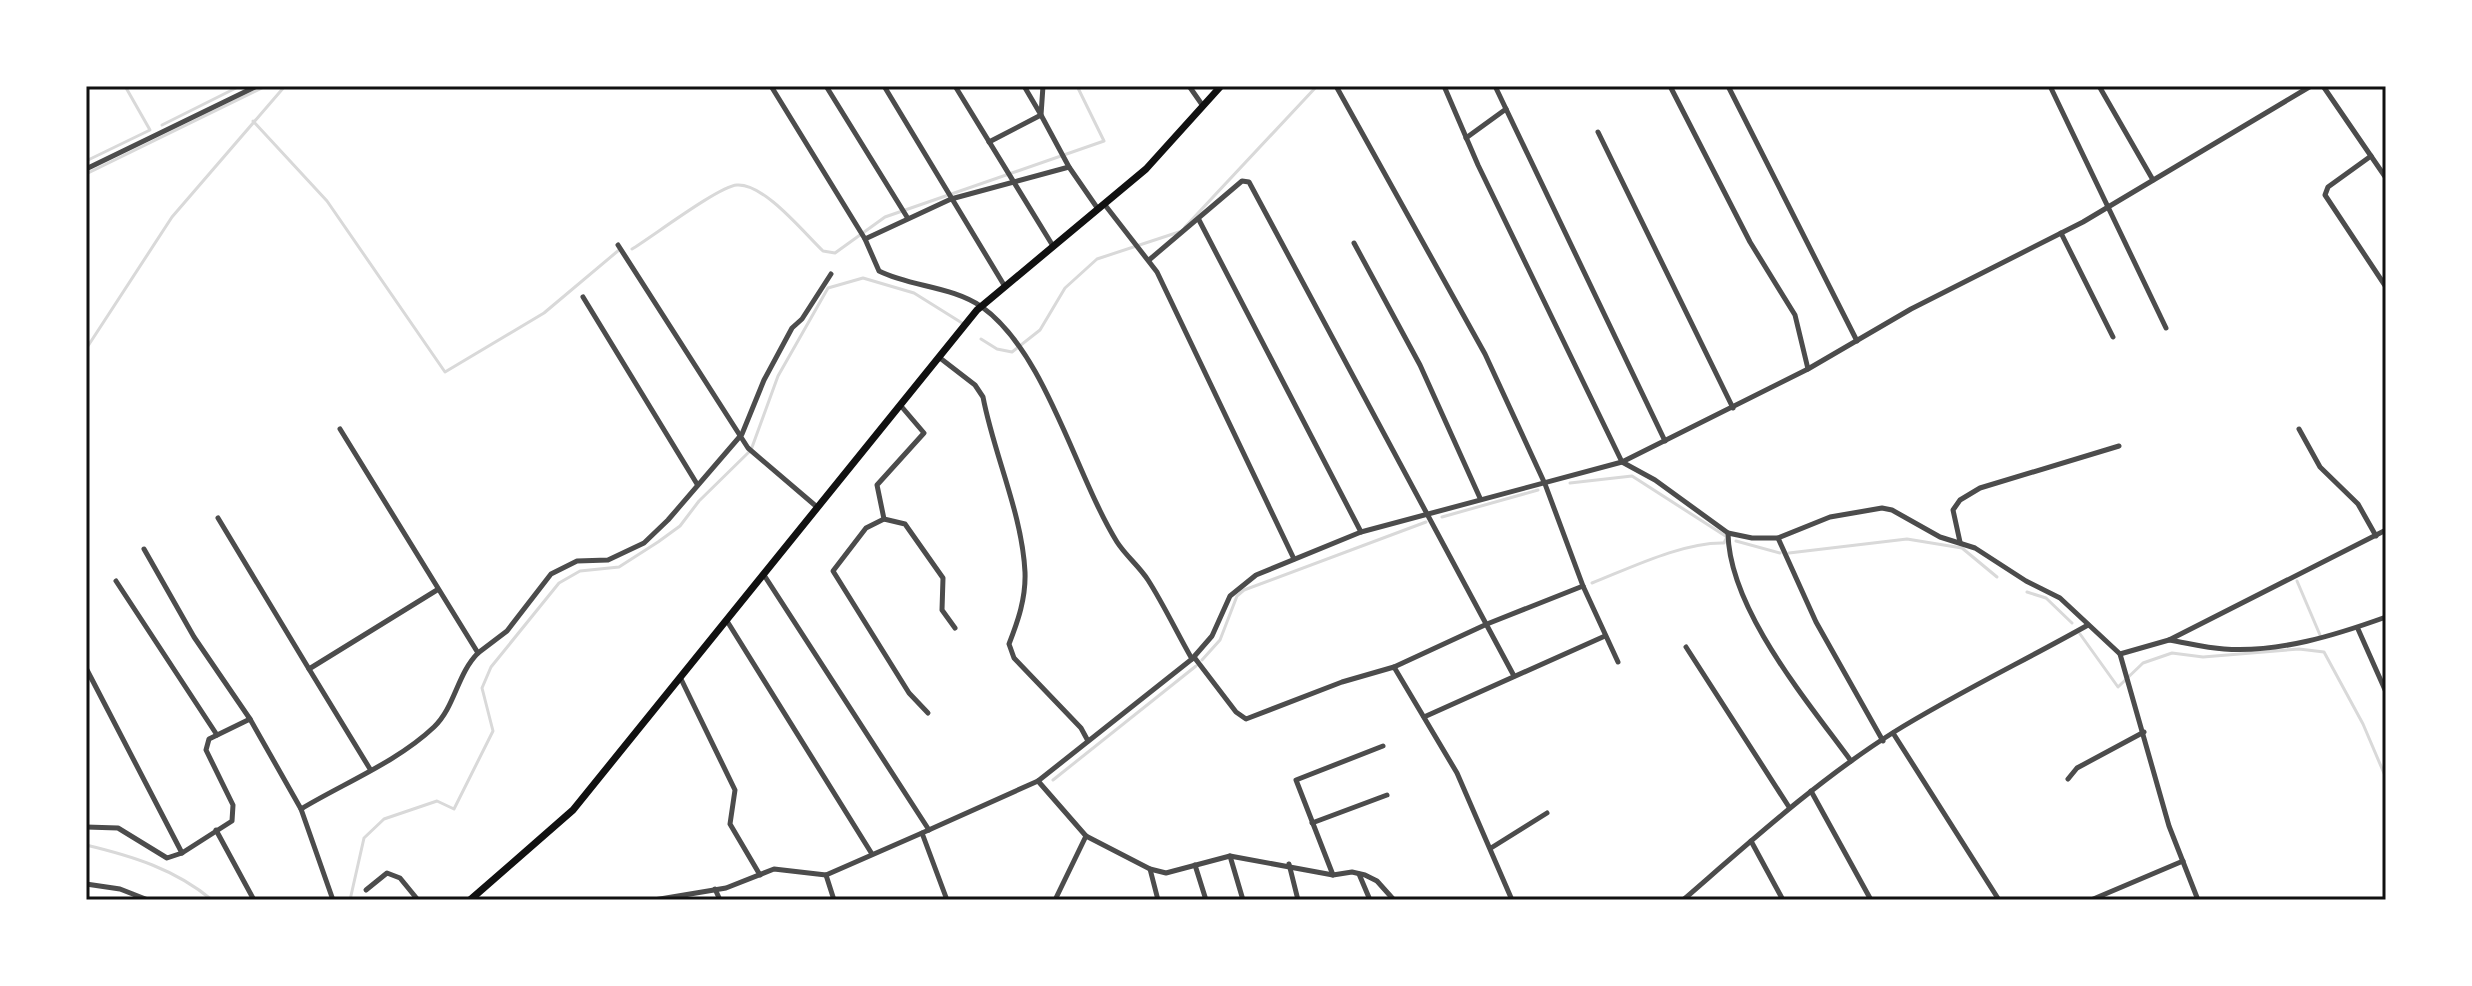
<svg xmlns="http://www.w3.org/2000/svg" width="2472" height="986" font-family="'Space Grotesk',sans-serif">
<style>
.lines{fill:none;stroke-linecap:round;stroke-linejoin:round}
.stream{stroke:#d9d9d9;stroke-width:3}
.minor{stroke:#4c4c4c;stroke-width:5}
.primary{stroke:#111;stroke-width:7}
.neatline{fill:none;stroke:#111;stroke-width:3}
</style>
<rect width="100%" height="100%" fill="#fff"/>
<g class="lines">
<g class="stream">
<polyline points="253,121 327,201 445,372 544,313 619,250"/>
<polyline points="162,125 240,86"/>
<polyline points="86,161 150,130 125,86"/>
<polyline points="86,174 266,86"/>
<polyline points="1185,227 1317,86"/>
<path d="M632,249C652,237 719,186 737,185C764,183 804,233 823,251L835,253L885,217L1104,141L1077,86"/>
<polyline points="981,339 997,349 1012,352 1040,330 1065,288 1097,259 1179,232"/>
<polyline points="86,349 172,217 285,86"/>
<path d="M1570,483L1632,476L1727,537L1724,543C1683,542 1630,568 1592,583"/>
<polyline points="1442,517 1538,490"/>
<polyline points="1736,541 1780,553"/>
<polyline points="1789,553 1907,539 1962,548 1997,577"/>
<polyline points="2297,581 2320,635"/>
<polyline points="2027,592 2046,598 2072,623"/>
<polyline points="2080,634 2118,687 2143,663 2172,653 2203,657 2299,649 2324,652 2363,724 2386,778"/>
<polyline points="1202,660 1220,640 1237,596 1244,590 1426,522"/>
<polyline points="1053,780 1196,666"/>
<path d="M86,845C132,856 175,869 212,900"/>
<polyline points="350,900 364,838 384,819 437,801 454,809 493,731 482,688 491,667 559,583 580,571 619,567 658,542 680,526 699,501 751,450 778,376 828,288 863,278 914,293 962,323"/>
</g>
<g class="minor">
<polyline points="771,86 865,239 951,199 1069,167"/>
<polyline points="826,86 907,217"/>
<polyline points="884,86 1004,285"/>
<polyline points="955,86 1053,246"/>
<polyline points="1043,86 1041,115 1069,167 1098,209"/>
<polyline points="1189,86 1203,106"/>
<polyline points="1336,86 1485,354 1545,484 1583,586 1618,662"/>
<polyline points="1444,86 1478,165 1622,462 1655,480 1728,533 1752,538 1778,538 1830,517 1882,508 1892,510 1940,537 1975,548 2026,581 2060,598 2120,654 2169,826 2198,900"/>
<polyline points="1495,86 1665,441"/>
<polyline points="1670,86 1750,242 1795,315 1808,369"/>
<polyline points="1728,86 1857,341"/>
<polyline points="2050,86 2166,328"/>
<polyline points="2099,86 2153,180"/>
<polyline points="2323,86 2386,178"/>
<polyline points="1598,132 1733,408"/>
<polyline points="1466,138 1506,109"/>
<polyline points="989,142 1041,115 1024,86"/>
<polyline points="2371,156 2328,187 2325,195 2386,287"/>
<polyline points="86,169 257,86"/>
<polyline points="1105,205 1157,272 1294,559"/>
<polyline points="1199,220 1361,532"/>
<polyline points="2061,233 2113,337"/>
<path d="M865,239L879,271C911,287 952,286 982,307C1046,353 1075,474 1117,542C1126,556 1139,566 1148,580C1164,605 1177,633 1192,659"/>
<polyline points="1354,243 1420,365 1480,498"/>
<polyline points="618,245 748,448 817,507"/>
<polyline points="1149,260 1242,181 1249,182 1514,676"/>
<polyline points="583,297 697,484"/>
<path d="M940,358L975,385L983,397C994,455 1022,513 1025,572C1026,598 1018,621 1009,644L1014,658L1081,728L1088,741"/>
<polyline points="901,406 924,433 877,485 884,519 905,524 943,578 942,610 955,628"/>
<polyline points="340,429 478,653 507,631 551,574 577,561 608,560 644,543 668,520 742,434 764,380 792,328 802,319 831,274"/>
<polyline points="2299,429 2320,467 2358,504 2376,536"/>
<polyline points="218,518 309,669"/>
<polyline points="884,519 866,528 833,571 909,693 928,713"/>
<path d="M1728,533C1729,609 1808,702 1851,761"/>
<polyline points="1778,538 1816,622 1883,741"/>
<polyline points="1960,542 1953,510 1960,500 1980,488 2119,446"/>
<polyline points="144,549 194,637 250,719"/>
<polyline points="764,575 929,830"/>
<polyline points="116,581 217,735"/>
<polyline points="727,621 872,854"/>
<polyline points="2358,629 2386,692"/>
<path d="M2169,640C2187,643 2206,648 2224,649C2279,653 2336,635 2386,617"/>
<polyline points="1686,647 1789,807"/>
<polyline points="2120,654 2169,640 2386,530"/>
<polyline points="1194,657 1236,712 1246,719 1342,682 1394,667 1457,773 1512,900"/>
<polyline points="1394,667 1487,624 1583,586"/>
<polyline points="86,668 182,853 167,858 118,828 86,827"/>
<polyline points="681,679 735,790 730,824 760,875"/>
<polyline points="1424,717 1605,636"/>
<polyline points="1893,733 1999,900"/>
<polyline points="370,769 309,669 437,590"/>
<polyline points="2068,779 2077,768 2144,732"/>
<polyline points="1038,781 1086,836 1150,869 1166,873 1230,856 1333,875 1352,872 1365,875 1377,881 1394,900"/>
<polyline points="1811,791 1871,900"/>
<polyline points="301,809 333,900"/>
<polyline points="1312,823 1387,795"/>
<polyline points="216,830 254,900"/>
<polyline points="922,833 947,900"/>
<polyline points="1751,841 1783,900"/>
<polyline points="1491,848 1547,813"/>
<path d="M182,853L232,821L233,805L206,750L209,739L250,719L301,809C344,783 397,762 434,727C455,707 457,674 478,653"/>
<polyline points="1230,856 1243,900"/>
<polyline points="1289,864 1298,900"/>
<polyline points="1195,865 1206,900"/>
<polyline points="1150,869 1158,900"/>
<polyline points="1359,874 1370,900"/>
<polyline points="826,875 834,900"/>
<polyline points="1333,875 1296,780 1383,746"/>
<polyline points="86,884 120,889 148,900"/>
<polyline points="715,889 720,900"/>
<polyline points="366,890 387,873 400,878 418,900"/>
<polyline points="654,900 726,888 774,869 826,875 922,833 1038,781 1192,659 1212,636 1230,596 1256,575 1361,532 1622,462 1808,369 1911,309 2083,222 2311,86"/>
<polyline points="1055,900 1086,836"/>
<path d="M1683,900C1751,841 1818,780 1894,732C1957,693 2024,661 2088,625"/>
<polyline points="2091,900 2183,861"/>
</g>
<polyline class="primary" points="470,900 573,810 977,310 1146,169 1221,86"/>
</g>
<rect width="2472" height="986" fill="none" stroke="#ffffff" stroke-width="176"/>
<rect x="88" y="88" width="2296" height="810" class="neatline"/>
</svg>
